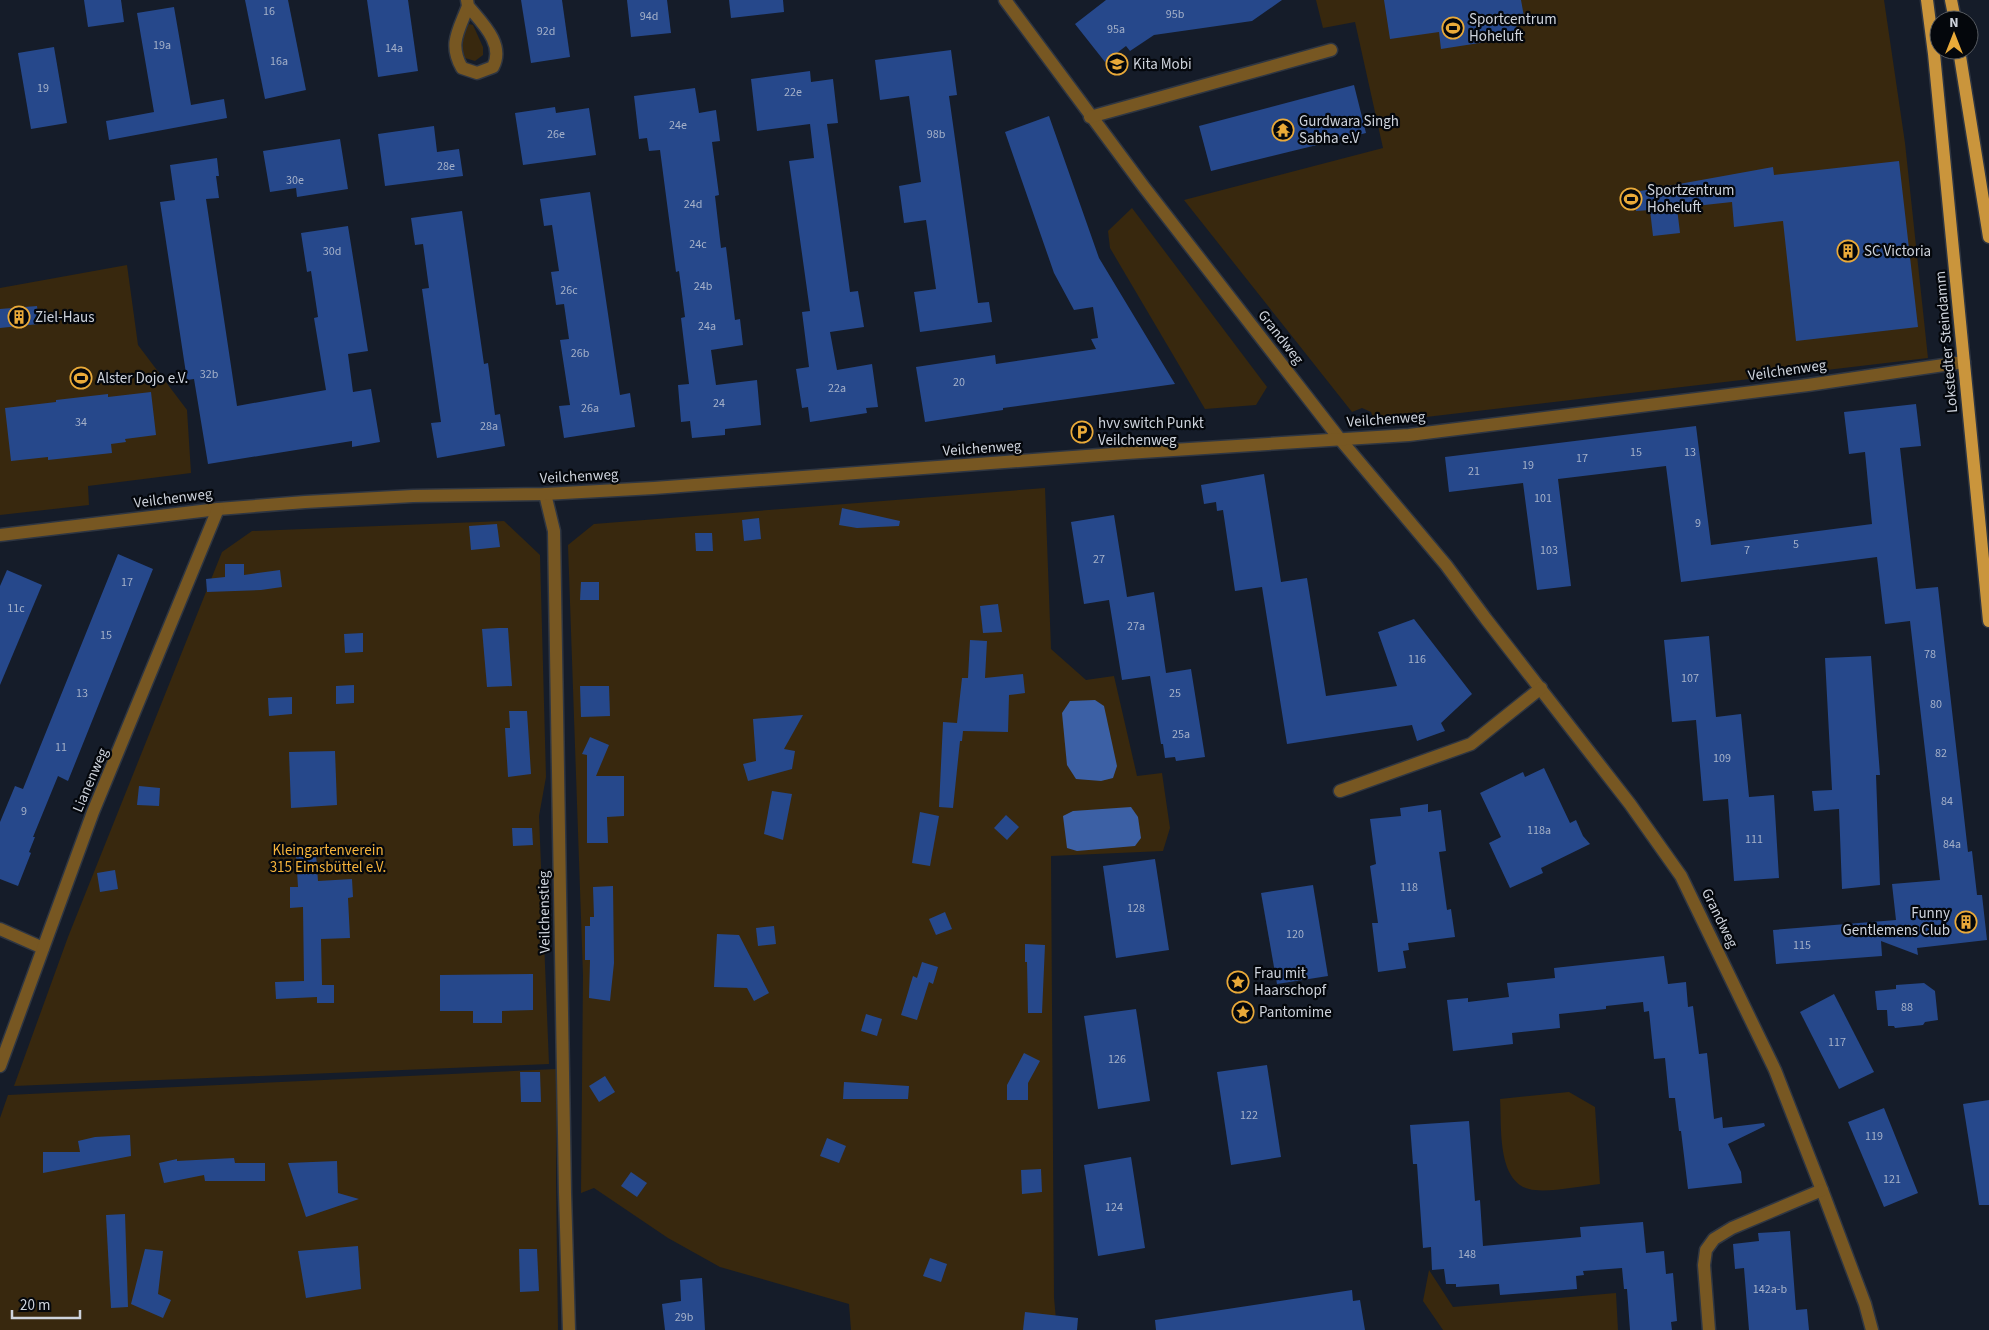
<svg xmlns="http://www.w3.org/2000/svg" width="1989" height="1330" font-family="'Source Sans 3',sans-serif">
<style>
.green{fill:#38280e}
.water{fill:#3c60a5}
.building{fill:#26488b}
.lines{fill:none;stroke-linecap:round;stroke-linejoin:round}
.minor-casing{stroke:#2f3642;stroke-width:15}
.major-casing{stroke:#2f3642;stroke-width:15}
.minor{stroke:#775722;stroke-width:12}
.major{stroke:#ca953c;stroke-width:12}
.labels{text-anchor:middle;stroke-width:4.5;stroke-linejoin:round;paint-order:stroke}
.number-label{font-size:12px;fill:#a4b0c8}
.poi-label{font-size:15px;fill:#ced3dc;stroke:#04070c;text-anchor:start}
.street-label{font-size:15px;fill:#ced3dc;stroke:#04070c}
.park-label{font-size:15px;fill:#f4b23b;stroke:#04070c}
</style>
<rect width="100%" height="100%" fill="#151c29"/>
<g class="green">
<polygon points="1316,0 1884,0 1905,143 1928,358 1375,423 1371,412 1362,408 1352,412 1184,200 1383,148 1355,22 1323,28"/>
<path d="M469,24L473,25L483,47V55L475,61L465,58C460,49 463,32 469,24Z"/>
<polygon points="1132,208 1267,387 1256,405 1205,409 1110,248 1108,231"/>
<polygon points="127,265 138,345 187,410 191,473 88,486 89,505 0,515 0,288"/>
<polygon points="1045,488 1051,649 1086,680 1114,676 1137,776 1162,773 1170,828 1163,851 1051,856 1054,1298 1057,1330 851,1330 849,1304 720,1267 668,1238 594,1188 581,1193 583,975 568,545 594,524"/>
<polygon points="504,521 540,555 546,777 539,816 549,1064 14,1086 68,937 222,552 252,531"/>
<polygon points="557,1069 556,1182 558,1330 0,1330 0,1118 8,1095"/>
<path d="M1569,1092L1595,1107L1600,1184C1582,1186 1552,1192 1535,1190C1496,1187 1502,1127 1500,1099Z"/>
<polygon points="1429,1270 1453,1307 1616,1293 1618,1330 1443,1330 1423,1301"/>
</g>
<g class="water">
<polygon points="1095,700 1104,706 1117,766 1113,778 1101,781 1076,779 1067,765 1062,713 1070,701"/>
<polygon points="1131,807 1138,817 1141,838 1135,846 1077,851 1067,848 1063,816 1073,811"/>
</g>
<g class="building">
<polygon points="84,0 121,0 124,22 88,27"/>
<polygon points="245,0 288,0 306,90 265,99"/>
<polygon points="367,0 408,0 418,71 378,77"/>
<polygon points="521,0 562,0 570,57 531,63"/>
<polygon points="627,0 667,0 671,33 631,37"/>
<polygon points="729,0 783,0 784,12 731,18"/>
<polygon points="1106,0 1282,0 1252,21 1154,35 1130,51 1126,46 1105,62 1075,24"/>
<polygon points="1384,0 1521,0 1525,22 1516,24 1518,37 1441,49 1439,32 1390,39"/>
<polygon points="174,7 191,105 224,99 227,118 109,140 106,121 154,112 137,13"/>
<polygon points="54,47 67,123 31,129 18,53"/>
<polygon points="951,50 957,95 949,96 978,303 989,302 992,322 920,332 914,292 936,289 926,220 904,223 899,186 921,182 909,96 880,100 875,60"/>
<polygon points="810,71 811,82 833,79 838,123 827,124 850,292 858,291 864,327 830,332 837,370 872,364 878,407 866,408 867,413 810,422 808,407 802,408 796,369 809,367 802,312 810,311 789,161 814,158 810,124 757,131 751,79"/>
<polygon points="1354,85 1366,133 1211,171 1199,126"/>
<polygon points="695,88 699,113 716,110 720,141 712,142 719,195 715,196 721,248 726,247 735,320 740,319 743,345 711,350 716,385 757,380 761,425 725,429 725,435 692,438 690,421 681,422 678,385 689,384 681,318 685,317 679,271 676,272 660,150 649,151 647,138 639,139 634,96"/>
<polygon points="555,107 556,113 589,108 596,155 523,165 515,113"/>
<polygon points="1049,116 1099,258 1175,384 1003,408 1003,410 925,422 916,367 995,355 996,364 1096,349 1091,339 1098,338 1093,307 1074,310 1054,273 1005,132"/>
<polygon points="434,126 437,152 459,149 463,176 385,186 378,134"/>
<polygon points="340,139 348,189 297,197 296,188 270,192 263,151"/>
<polygon points="217,158 219,176 216,176 219,198 206,199 237,406 326,390 314,318 318,317 311,271 307,272 301,233 348,226 368,351 348,354 353,392 371,389 380,442 352,447 352,441 208,464 194,379 187,380 160,202 175,200 170,165"/>
<polygon points="1899,161 1918,327 1796,341 1783,221 1734,227 1732,202 1677,208 1680,233 1653,236 1650,210 1636,211 1635,192 1773,167 1774,175"/>
<polygon points="590,192 620,395 630,393 635,427 564,438 559,406 570,405 560,340 569,339 564,304 556,305 551,272 559,271 552,225 544,226 540,199"/>
<polygon points="462,211 484,364 488,363 495,415 500,414 505,446 437,458 431,423 441,422 422,289 429,288 423,244 415,245 411,218"/>
<polygon points="37,306 39,324 0,328 0,309"/>
<polygon points="151,392 156,435 125,439 126,442 111,444 112,453 48,460 48,457 11,461 5,408 56,402 56,400 108,394 108,397"/>
<polygon points="1916,404 1921,446 1900,448 1916,589 1938,587 1968,852 1972,851 1977,895 1982,895 1987,940 1917,948 1918,955 1881,941 1882,956 1776,964 1773,930 1896,920 1892,884 1940,880 1910,621 1885,624 1877,557 1681,582 1666,466 1558,479 1571,586 1537,590 1523,483 1449,492 1445,457 1696,426 1711,545 1872,524 1865,452 1849,454 1844,412"/>
<polygon points="1264,474 1281,582 1307,578 1326,696 1397,686 1378,632 1414,619 1472,694 1441,723 1445,731 1417,741 1412,725 1287,744 1262,587 1235,591 1223,510 1217,511 1216,502 1204,504 1201,485"/>
<polygon points="842,508 900,521 899,526 857,528 839,525"/>
<polygon points="1114,515 1127,597 1154,592 1166,673 1191,669 1205,757 1176,761 1175,757 1165,758 1163,744 1161,744 1150,676 1122,680 1109,600 1084,604 1071,522"/>
<polygon points="759,518 761,539 744,541 742,520"/>
<polygon points="497,524 500,547 471,550 469,526"/>
<polygon points="695,533 712,533 713,551 696,551"/>
<polygon points="118,554 153,569 68,781 58,776 33,837 35,837 29,852 31,853 18,886 0,879 0,822 15,786 23,789"/>
<polygon points="225,564 244,564 244,575 280,570 282,587 261,590 207,592 206,579 225,577"/>
<polygon points="7,570 42,585 0,685 0,586"/>
<polygon points="581,582 599,582 599,600 580,600"/>
<polygon points="998,604 1002,632 983,633 980,606"/>
<polygon points="499,628 508,628 512,686 487,687 482,629"/>
<polygon points="363,633 363,652 345,653 344,634"/>
<polygon points="1709,636 1716,717 1741,714 1749,797 1774,795 1779,878 1734,881 1728,799 1703,801 1696,720 1672,722 1664,640"/>
<polygon points="970,640 987,641 985,678 1023,674 1025,693 1009,695 1008,732 963,731 962,741 960,741 953,808 939,807 943,722 957,723 962,678 968,678"/>
<polygon points="1871,656 1880,775 1876,775 1880,885 1842,889 1839,809 1814,811 1812,791 1832,790 1825,658"/>
<polygon points="354,685 354,703 336,704 336,686"/>
<polygon points="580,686 609,686 610,716 581,717"/>
<polygon points="292,697 292,714 269,716 268,698"/>
<polygon points="509,711 527,711 531,774 508,777 505,728 510,728"/>
<polygon points="803,715 784,749 795,751 792,769 748,781 743,764 756,761 753,719"/>
<polygon points="590,737 609,745 596,776 624,776 624,816 607,817 608,843 587,843 587,755 582,754"/>
<polygon points="335,751 337,805 291,808 289,752"/>
<polygon points="1544,768 1570,823 1576,820 1583,836 1590,844 1541,868 1543,873 1510,888 1489,843 1501,837 1480,793 1523,772 1525,777"/>
<polygon points="139,786 160,788 159,806 137,805"/>
<polygon points="772,791 792,794 783,840 764,834"/>
<polygon points="1428,804 1428,812 1441,810 1446,851 1439,852 1447,910 1451,909 1455,937 1408,943 1409,950 1403,951 1406,968 1378,972 1372,923 1378,923 1370,866 1376,864 1370,819 1401,816 1400,808"/>
<polygon points="920,812 939,816 930,866 912,863"/>
<polygon points="1006,815 1019,827 1007,840 994,828"/>
<polygon points="512,828 532,828 533,845 513,846"/>
<polygon points="316,854 318,881 352,879 353,897 348,898 350,938 321,939 322,985 334,985 334,1003 317,1003 317,997 276,999 275,982 304,981 303,907 290,908 290,887 298,887 296,855"/>
<polygon points="1155,859 1169,950 1116,958 1103,866"/>
<polygon points="115,870 118,889 100,892 97,873"/>
<polygon points="1313,885 1328,976 1277,984 1261,893"/>
<polygon points="613,886 614,963 610,1001 589,998 590,960 585,960 585,926 590,926 590,917 594,917 593,887"/>
<polygon points="945,912 952,929 936,935 929,919"/>
<polygon points="774,926 776,944 758,946 756,928"/>
<polygon points="717,934 739,935 769,993 754,1001 747,988 714,987"/>
<polygon points="1025,944 1045,945 1042,1013 1028,1013 1027,962 1025,962"/>
<polygon points="1664,956 1668,984 1686,982 1688,1007 1693,1006 1699,1054 1707,1053 1714,1119 1722,1117 1723,1128 1764,1123 1765,1126 1728,1144 1741,1172 1742,1183 1688,1189 1681,1131 1679,1131 1675,1098 1669,1098 1665,1058 1654,1059 1649,1011 1644,1012 1643,1002 1606,1006 1606,1009 1559,1014 1560,1028 1512,1033 1513,1044 1453,1051 1447,1000 1468,998 1468,1002 1509,997 1507,983 1555,978 1554,968"/>
<polygon points="922,962 938,967 933,984 929,982 917,1020 901,1015 913,976 917,978"/>
<polygon points="533,974 533,1010 502,1011 502,1023 473,1023 473,1011 440,1011 440,975"/>
<polygon points="1924,983 1935,991 1938,1020 1925,1022 1923,1025 1895,1028 1894,1026 1888,1026 1887,1010 1877,1010 1875,991 1896,989 1896,985"/>
<polygon points="1834,994 1874,1072 1839,1089 1800,1012"/>
<polygon points="1136,1009 1150,1101 1098,1109 1084,1016"/>
<polygon points="866,1014 882,1019 877,1036 861,1031"/>
<polygon points="1024,1053 1040,1061 1028,1083 1028,1100 1007,1100 1007,1085"/>
<polygon points="1267,1065 1281,1157 1231,1165 1217,1072"/>
<polygon points="520,1072 540,1072 541,1102 521,1102"/>
<polygon points="605,1076 615,1092 599,1102 589,1086"/>
<polygon points="844,1082 909,1086 908,1099 843,1099"/>
<polygon points="1989,1100 1989,1205 1979,1205 1963,1104"/>
<polygon points="1884,1108 1918,1193 1884,1207 1848,1122"/>
<polygon points="1469,1121 1475,1201 1480,1200 1483,1246 1581,1237 1580,1227 1643,1222 1646,1253 1664,1251 1666,1274 1673,1273 1677,1321 1671,1322 1672,1330 1630,1330 1627,1289 1624,1289 1622,1268 1583,1271 1584,1275 1576,1276 1577,1289 1500,1295 1499,1284 1456,1287 1456,1284 1446,1284 1444,1269 1432,1270 1431,1247 1423,1248 1417,1164 1413,1164 1410,1125"/>
<polygon points="130,1135 131,1156 43,1173 43,1152 80,1152 78,1141 95,1137"/>
<polygon points="827,1138 846,1146 839,1163 820,1156"/>
<polygon points="1131,1157 1145,1248 1098,1256 1084,1165"/>
<polygon points="234,1158 235,1163 265,1163 265,1181 205,1181 204,1175 164,1183 159,1163 177,1159 177,1161"/>
<polygon points="337,1161 338,1193 359,1199 306,1217 288,1163"/>
<polygon points="1041,1169 1042,1192 1022,1194 1021,1170"/>
<polygon points="631,1172 647,1183 637,1197 621,1186"/>
<polygon points="125,1214 128,1307 111,1308 106,1215"/>
<polygon points="1790,1231 1796,1310 1807,1309 1809,1330 1749,1330 1744,1268 1735,1269 1733,1244 1759,1241 1758,1233"/>
<polygon points="358,1246 361,1289 306,1298 298,1251"/>
<polygon points="145,1249 163,1251 158,1294 171,1300 163,1318 131,1304"/>
<polygon points="519,1249 537,1249 539,1291 520,1292"/>
<polygon points="930,1258 947,1264 941,1282 923,1276"/>
<polygon points="702,1278 705,1330 665,1330 662,1304 681,1301 680,1280"/>
<polygon points="1352,1290 1353,1301 1360,1300 1365,1330 1156,1330 1155,1320"/>
<polygon points="1025,1312 1078,1318 1077,1330 1023,1330"/>
</g>
<g class="lines">
<g class="minor-casing">
<g id="minor">
<path d="M467,0L468,6C459,30 448,44 462,68L477,73L493,67C505,44 482,23 468,6"/>
<polyline points="1005,0 1144,187 1339,438 1446,565 1486,619 1630,804 1681,876 1775,1070 1822,1190 1865,1304 1872,1330"/>
<polyline points="1090,117 1331,50"/>
<polyline points="545,494 554,531 565,1193 569,1330"/>
<polyline points="0,535 218,509 305,502 413,496 545,494 654,488 1126,453 1409,435 1808,385 1964,362"/>
<polyline points="1340,791 1471,744 1541,688"/>
<polyline points="0,929 43,948"/>
<polyline points="0,1066 93,812 218,509"/>
<polyline points="1709,1330 1704,1265 1706,1250 1714,1239 1732,1228 1822,1190"/>
</g>
</g>
<g class="major-casing">
<g id="major">
<polyline points="1927,0 1934,54 1989,621"/>
<polyline points="1951,0 1955,20"/>
<polyline points="1959,50 1989,237"/>
</g>
</g>
<use href="#minor" class="minor"/>
<use href="#major" class="major"/>
</g>
<defs>
<g id="stadium-ring" transform="scale(1.125)"><circle r="9.5" fill="#04070c" stroke="#eaaa39" stroke-width="1.5"/><path d="M0-5a6.5 5 0 1 0 0 10a6.5 5 0 1 0 0-10ZM-3.5-1.8h7v3.6h-7Z" fill="#eaaa39"/></g>
<g id="school-ring" transform="scale(1.125)"><circle r="9.5" fill="#04070c" stroke="#eaaa39" stroke-width="1.5"/><path d="M0-5L7-2L0 1L-7-2ZM-4 1L0 2.5L4 1V4Q0 6-4 4Z" fill="#eaaa39"/></g>
<g id="temple-ring" transform="scale(1.125)"><circle r="9.5" fill="#04070c" stroke="#eaaa39" stroke-width="1.5"/><path d="M0-6L5-2H3V0L6.5 2.5H4V6H1.5V3h-3V6H-4V2.5H-6.5L-3 0V-2H-5Z" fill="#eaaa39"/></g>
<g id="building-ring" transform="scale(1.125)"><circle r="9.5" fill="#04070c" stroke="#eaaa39" stroke-width="1.5"/><path d="M-4-6H4V6H1V3H-1V6H-4ZM-2.5-4.3h1.7v1.8h-1.7ZM.8-4.3h1.7v1.8H.8ZM-2.5-1h1.7V.8h-1.7ZM.8-1h1.7V.8H.8Z" fill="#eaaa39"/></g>
<g id="parking-ring" transform="scale(1.125)"><circle r="9.5" fill="#04070c" stroke="#eaaa39" stroke-width="1.5"/><path d="M-3.5-5.5H1a3.5 3.5 0 0 1 0 7H-1V5.5H-3.5ZM-1-3.4V-.6H.8a1.4 1.4 0 0 0 0-2.8Z" fill="#eaaa39"/></g>
<g id="sight-ring" transform="scale(1.125)"><circle r="9.5" fill="#04070c" stroke="#eaaa39" stroke-width="1.5"/><path d="M0-6L1.8-2.2L6-1.7L2.9 1.2L3.7 5.4L0 3.3L-3.7 5.4L-2.9 1.2L-6-1.7L-1.8-2.2Z" fill="#eaaa39"/></g>
</defs>
<g fill-rule="evenodd">
<use href="#stadium-ring" x="1453" y="28"/>
<use href="#school-ring" x="1117" y="64"/>
<use href="#temple-ring" x="1283" y="130"/>
<use href="#stadium-ring" x="1631" y="199"/>
<use href="#building-ring" x="1848" y="251"/>
<use href="#building-ring" x="19" y="317"/>
<use href="#stadium-ring" x="81" y="378"/>
<use href="#parking-ring" x="1082" y="432"/>
<use href="#building-ring" x="1966" y="922"/>
<use href="#sight-ring" x="1238" y="982"/>
<use href="#sight-ring" x="1243" y="1012"/>
</g>
<g class="labels">
<g class="number-label">
<text x="269" y="15">16</text>
<text x="1175" y="18">95b</text>
<text x="649" y="20">94d</text>
<text x="1116" y="33">95a</text>
<text x="546" y="35">92d</text>
<text x="162" y="49">19a</text>
<text x="394" y="52">14a</text>
<text x="279" y="65">16a</text>
<text x="43" y="92">19</text>
<text x="793" y="96">22e</text>
<text x="678" y="129">24e</text>
<text x="556" y="138">26e</text>
<text x="936" y="138">98b</text>
<text x="446" y="170">28e</text>
<text x="295" y="184">30e</text>
<text x="693" y="208">24d</text>
<text x="698" y="248">24c</text>
<text x="332" y="255">30d</text>
<text x="703" y="290">24b</text>
<text x="569" y="294">26c</text>
<text x="707" y="330">24a</text>
<text x="580" y="357">26b</text>
<text x="209" y="378">32b</text>
<text x="959" y="386">20</text>
<text x="837" y="392">22a</text>
<text x="719" y="407">24</text>
<text x="590" y="412">26a</text>
<text x="81" y="426">34</text>
<text x="489" y="430">28a</text>
<text x="1636" y="456">15</text>
<text x="1690" y="456">13</text>
<text x="1582" y="462">17</text>
<text x="1528" y="469">19</text>
<text x="1474" y="475">21</text>
<text x="1543" y="502">101</text>
<text x="1698" y="527">9</text>
<text x="1796" y="548">5</text>
<text x="1549" y="554">103</text>
<text x="1747" y="554">7</text>
<text x="1099" y="563">27</text>
<text x="127" y="586">17</text>
<text x="16" y="612">11c</text>
<text x="1136" y="630">27a</text>
<text x="106" y="639">15</text>
<text x="1930" y="658">78</text>
<text x="1417" y="663">116</text>
<text x="1690" y="682">107</text>
<text x="82" y="697">13</text>
<text x="1175" y="697">25</text>
<text x="1936" y="708">80</text>
<text x="1181" y="738">25a</text>
<text x="61" y="751">11</text>
<text x="1941" y="757">82</text>
<text x="1722" y="762">109</text>
<text x="1947" y="805">84</text>
<text x="24" y="815">9</text>
<text x="1539" y="834">118a</text>
<text x="1754" y="843">111</text>
<text x="1952" y="848">84a</text>
<text x="1409" y="891">118</text>
<text x="1136" y="912">128</text>
<text x="1295" y="938">120</text>
<text x="1802" y="949">115</text>
<text x="1907" y="1011">88</text>
<text x="1837" y="1046">117</text>
<text x="1117" y="1063">126</text>
<text x="1249" y="1119">122</text>
<text x="1874" y="1140">119</text>
<text x="1892" y="1183">121</text>
<text x="1114" y="1211">124</text>
<text x="1467" y="1258">148</text>
<text x="1770" y="1293">142a-b</text>
<text x="684" y="1321">29b</text>
</g>
<g class="poi-label">
<text x="1469" y="24">Sportcentrum<tspan x="1469" dy="17">Hoheluft</tspan></text>
<text x="1133" y="69">Kita Mobi</text>
<text x="1299" y="126">Gurdwara Singh<tspan x="1299" dy="17">Sabha e.V</tspan></text>
<text x="1647" y="195">Sportzentrum<tspan x="1647" dy="17">Hoheluft</tspan></text>
<text x="1864" y="256">SC Victoria</text>
<text x="35" y="322">Ziel-Haus</text>
<text x="97" y="383">Alster Dojo e.V.</text>
<text x="1098" y="428">hvv switch Punkt<tspan x="1098" dy="17">Veilchenweg</tspan></text>
<text x="1950" y="918" text-anchor="end">Funny<tspan x="1950" dy="17">Gentlemens Club</tspan></text>
<text x="1254" y="978">Frau mit<tspan x="1254" dy="17">Haarschopf</tspan></text>
<text x="1259" y="1017">Pantomime</text>
</g>
<g class="street-label">
<text transform="translate(1281 337) rotate(52)" y="5">Grandweg</text>
<text transform="translate(1946 342) rotate(-95)" y="5">Lokstedter Steindamm</text>
<text transform="translate(1787 370) rotate(-8)" y="5">Veilchenweg</text>
<text transform="translate(1386 419) rotate(-4)" y="5">Veilchenweg</text>
<text transform="translate(982 448) rotate(-4)" y="5">Veilchenweg</text>
<text transform="translate(579 476) rotate(-3)" y="5">Veilchenweg</text>
<text transform="translate(173 498) rotate(-7)" y="5">Veilchenweg</text>
<text transform="translate(90 780) rotate(-67)" y="5">Lianenweg</text>
<text transform="translate(544 912) rotate(-91)" y="5">Veilchenstieg</text>
<text transform="translate(1720 918) rotate(64)" y="5">Grandweg</text>
</g>
<g class="park-label">
<text x="328" y="855">Kleingartenverein<tspan x="328" dy="17">315 Eimsbüttel e.V.</tspan></text>
</g>
</g>
<g transform="translate(1954 35)"><circle r="24" fill="#04070c" stroke="#55595f"/>
<path d="M0-4L9 19L0 12L-9 19Z" fill="#eaaa39"/>
<text y="-8" font-size="14" font-weight="bold" text-anchor="middle" fill="#ced3dc">N</text>
</g>
<path d="M12 1310v8h68v-8" fill="none" stroke="#ced3dc" stroke-width="2.5"/>
<text x="20" y="1310" font-size="15" fill="#ced3dc" stroke="#04070c" stroke-width="4" paint-order="stroke">20 m</text>
</svg>
